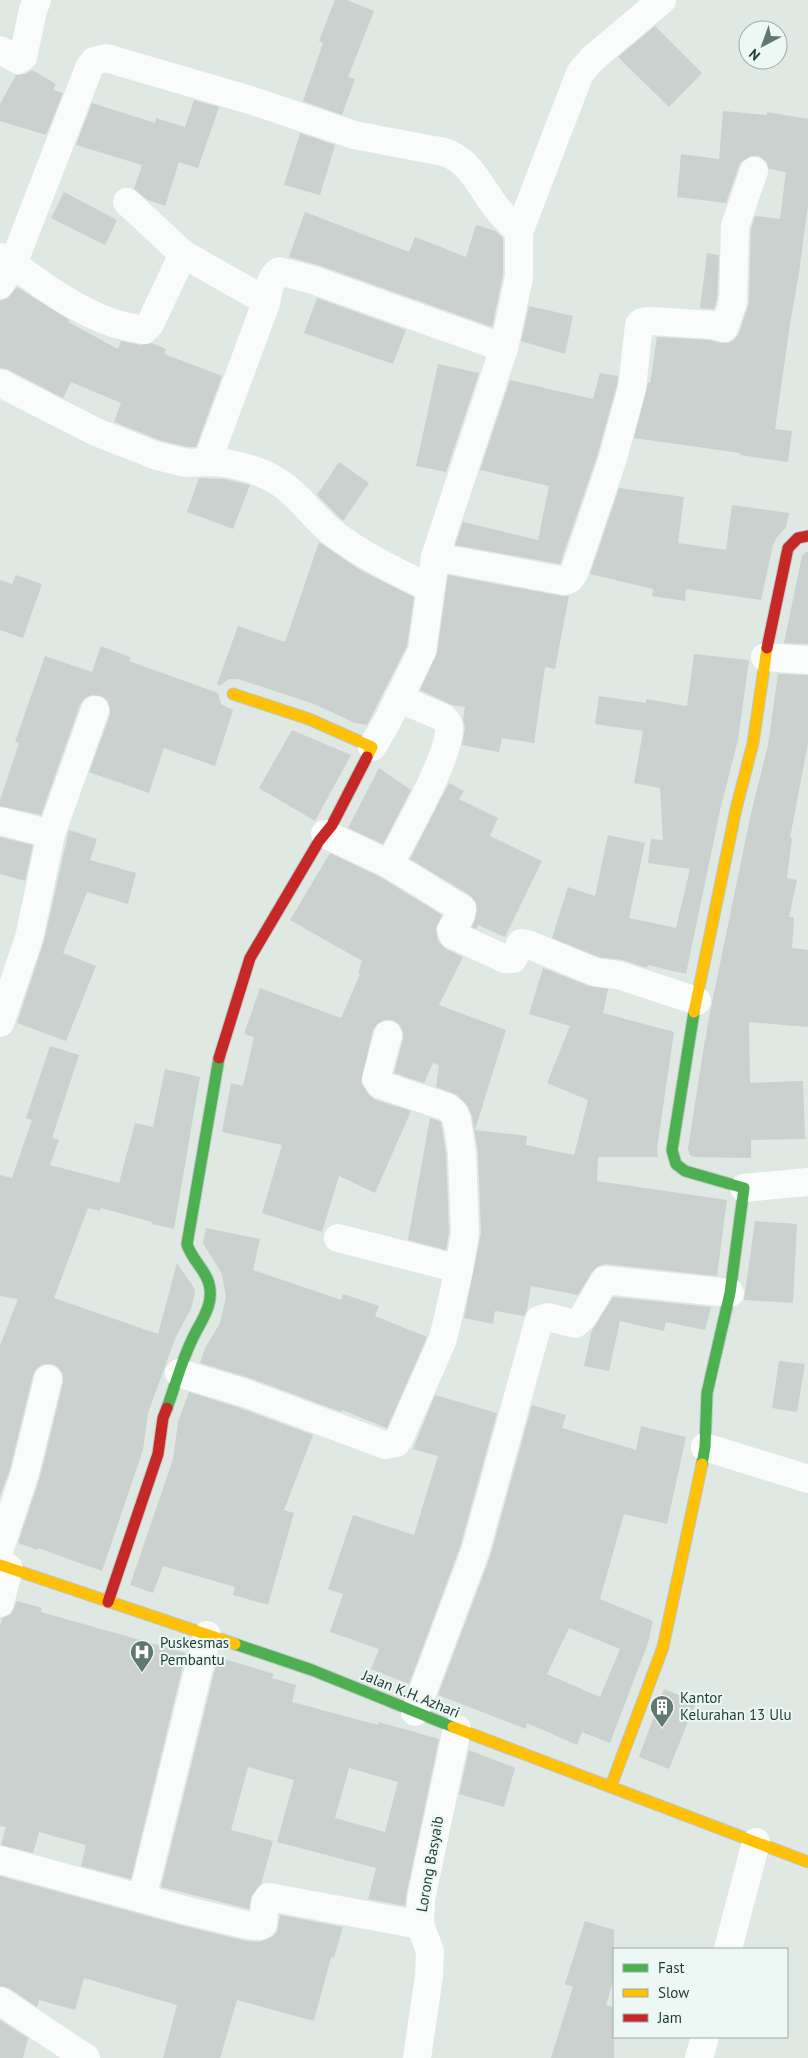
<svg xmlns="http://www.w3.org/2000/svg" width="808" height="2058" font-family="'PT Sans',sans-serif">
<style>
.building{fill:#cad1ce;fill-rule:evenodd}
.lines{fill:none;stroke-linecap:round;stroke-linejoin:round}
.fast-casing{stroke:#bcc7c4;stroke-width:13}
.slow-casing{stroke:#bcc7c4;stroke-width:13}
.jam-casing{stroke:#bcc7c4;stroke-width:13}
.street{stroke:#fafcfb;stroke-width:28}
.fast{stroke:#4caf50;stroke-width:11}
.slow{stroke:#ffc107;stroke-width:11}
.jam{stroke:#c62828;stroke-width:11}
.labels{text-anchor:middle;stroke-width:4;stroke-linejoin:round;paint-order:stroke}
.poi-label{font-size:15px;fill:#1d3b35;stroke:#edf7f3;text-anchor:start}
.street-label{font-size:15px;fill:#1d3b35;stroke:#edf7f3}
</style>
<rect width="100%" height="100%" fill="#e0e8e4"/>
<g class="building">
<polygon points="335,0 347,0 374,11 348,77 355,79 342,115 303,101 323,43 319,41"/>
<polygon points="655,26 702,73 669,107 618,57"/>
<polygon points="32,70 56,84 53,90 63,93 46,135 0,121 0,104 16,75 26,74"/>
<polygon points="194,100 219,107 198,168 179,162 165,206 148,200 134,189 142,165 76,145 92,103 155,123 156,118 185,127"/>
<polygon points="723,111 767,115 767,112 808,119 808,204 799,273 791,318 775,429 792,431 788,462 740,455 740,453 634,438 648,383 650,383 657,337 710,340 720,343 728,343 735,339 739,333 749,303 751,229 755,216 780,219 786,172 769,169 766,161 759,156 751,156 740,163 726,203 677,197 681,154 719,159"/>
<polygon points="300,133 335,145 320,195 284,185"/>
<polygon points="64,192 117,220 105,245 51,218"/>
<polygon points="305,212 409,252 415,237 466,257 476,225 496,231 503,238 503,275 492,327 318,265 289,257"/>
<polygon points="707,253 719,255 717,299 714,309 700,308"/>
<polygon points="17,287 69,320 68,322 118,349 121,341 141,345 151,343 166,349 164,354 222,376 196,447 188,447 162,441 114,422 121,403 71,382 63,398 7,369 0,368 0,301 8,298"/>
<polygon points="317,298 406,330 393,364 304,333"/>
<polygon points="529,306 573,316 565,354 521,341"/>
<polygon points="438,364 479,373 446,472 416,466"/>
<polygon points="600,373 618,376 617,385 597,456 560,564 455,545 463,522 538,540 549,486 480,470 510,380 593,399"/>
<polygon points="339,462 369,483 343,521 317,495"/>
<polygon points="199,478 224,479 250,485 233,529 187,512"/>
<polygon points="619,488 684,497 678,543 726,550 732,505 789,513 786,527 777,537 773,545 761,600 686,589 685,601 652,596 653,589 590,574"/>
<polygon points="319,542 360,570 414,597 407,646 367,725 355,723 314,704 238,679 229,679 220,686 217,684 238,626 285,642"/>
<polygon points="806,552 808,552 808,644 784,643 802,556"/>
<polygon points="16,575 42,584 23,638 0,630 0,580 12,584"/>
<polygon points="448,575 562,596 569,596 555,669 545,667 534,743 502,738 499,752 462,745 465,728 463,719 465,707 452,705 420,690 437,653"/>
<polygon points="101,646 130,657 129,661 218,693 221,704 233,710 215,766 164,748 149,793 89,772 110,715 110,708 107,700 101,696 92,695 85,698 80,705 41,815 0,806 0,800 19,743 15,742 45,656 92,672"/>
<polygon points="694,654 749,660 738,740 721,806 686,974 648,965 647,968 623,960 599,957 552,938 568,887 595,896 608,835 645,843 629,918 676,928 690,869 648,863 651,839 663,840 660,788 634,783 643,731 595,724 599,696 646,703 646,699 687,706"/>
<polygon points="778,674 808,675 808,743 790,838 792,838 787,878 797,880 789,917 794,917 792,948 808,950 808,1027 749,1022 750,1083 803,1081 805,1139 751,1140 751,1158 694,1157 690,1155 688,1149 705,1039 706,1040 707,1027 751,813 768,745"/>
<polygon points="292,730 351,755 315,821 259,788"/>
<polygon points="379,768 411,790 383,844 348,828"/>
<polygon points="449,783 464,791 459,799 498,818 490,836 542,861 505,937 478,925 476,929 472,927 477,911 476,903 471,896 410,859"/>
<polygon points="69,830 97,839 90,860 136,873 128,904 87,892 63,953 96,966 66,1041 17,1023 44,941"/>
<polygon points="0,837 33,845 25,881 0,874"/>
<polygon points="330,853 382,878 442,915 436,928 438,941 446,949 463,957 439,1005 506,1030 475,1130 527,1136 526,1145 574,1155 588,1100 547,1083 570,1026 529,1014 543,968 589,986 608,989 603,1013 674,1032 657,1148 658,1157 598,1157 597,1181 727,1200 717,1276 606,1264 598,1266 592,1272 578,1295 531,1286 527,1310 524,1316 495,1311 493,1324 464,1318 481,1233 478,1152 472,1117 468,1106 457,1095 436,1087 439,1065 433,1063 424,1083 394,1073 403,1039 403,1032 399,1024 392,1020 385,1020 377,1024 373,1030 361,1082 369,1095 376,1100 411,1111 375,1193 339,1176 322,1232 262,1213 282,1145 222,1132 231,1083 243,1086 254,1037 244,1034 260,988 341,1018 360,974 358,973 362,961 290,920"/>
<polygon points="50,1046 79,1055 52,1138 59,1140 50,1165 119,1183 135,1123 153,1127 165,1069 200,1077 174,1229 152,1224 152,1222 101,1208 100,1211 88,1208 54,1298 158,1334 177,1263 194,1288 195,1293 191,1309 176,1336 148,1413 143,1450 102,1571 38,1548 38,1550 18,1543 40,1477 63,1383 63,1374 58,1367 52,1364 43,1364 36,1369 33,1375 10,1469 0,1496 0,1346 18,1299 0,1296 0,1175 12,1178 32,1120 26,1118"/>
<polygon points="430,1118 441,1122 446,1154 449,1232 446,1250 408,1240"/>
<polygon points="755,1221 797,1224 793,1303 744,1300"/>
<polygon points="206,1228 260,1239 253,1270 341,1300 343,1294 379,1306 375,1316 427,1337 387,1428 342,1410 341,1412 250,1378 200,1363 205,1348 220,1323 226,1297 222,1274 203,1243"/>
<polygon points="613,1297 711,1307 705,1330 666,1322 664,1331 620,1321 609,1371 584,1366 592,1330"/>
<polygon points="779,1361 805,1364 797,1412 772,1408"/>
<polygon points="189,1392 240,1408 313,1435 284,1510 294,1513 268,1605 233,1595 235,1587 163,1566 153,1593 130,1585 173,1459 178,1422"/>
<polygon points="435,1395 497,1413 460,1547 409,1684 371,1669 379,1649 330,1632 343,1594 328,1589 353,1515 414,1535 438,1456 413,1449"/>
<path d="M532,1405L566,1415L562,1428L636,1450L641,1426L686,1437L667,1524L624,1514L600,1599L653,1621L648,1643L610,1743L582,1732L577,1745L527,1723L526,1729L438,1695L490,1557ZM569,1628L620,1649L600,1697L547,1674Z"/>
<polygon points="17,1601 42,1608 41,1612 186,1653 131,1879 81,1866 86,1845 39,1832 33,1853 1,1845 6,1827 0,1826 0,1626 2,1618 11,1614"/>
<path d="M218,1657L274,1674L272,1678L296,1685L292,1702L378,1725L379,1722L439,1739L406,1896L405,1906L368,1899L376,1868L277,1842L294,1780L248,1767L231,1830L273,1841L261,1884L252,1895L249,1909L161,1887ZM349,1768L398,1782L385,1832L335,1818Z"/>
<polygon points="664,1689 696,1702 669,1769 639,1757"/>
<polygon points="469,1750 515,1768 504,1807 459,1794"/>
<polygon points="0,1876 184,1926 246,1941 259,1942 272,1937 277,1932 280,1915 343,1927 334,1958 331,1957 314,2021 237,2000 220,2058 163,2058 177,2005 84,1978 75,2010 39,2000 37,2007 9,1988 0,1986"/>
<polygon points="585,1921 614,1930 614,1979 606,2005 614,2007 614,2058 551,2058 573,1987 565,1984"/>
<polygon points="0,2020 28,2038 23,2058 0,2058"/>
</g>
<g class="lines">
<g class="fast-casing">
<g id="fast">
<polyline points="694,1012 672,1150 676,1164 685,1171 744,1188 730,1293 707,1393 705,1447 702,1464"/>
<path d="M167,1408C175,1386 181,1363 191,1342C199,1323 215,1306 209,1284C206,1270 191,1259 187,1244L219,1058"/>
<polyline points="235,1644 312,1670 453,1727"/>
</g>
</g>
<g class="slow-casing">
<g id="slow">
<polyline points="233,694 309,719 372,747 367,757"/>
<polyline points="694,1012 736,809 753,743 767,648"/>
<polyline points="0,1565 235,1644"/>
<polyline points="453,1727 808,1862"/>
<polyline points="611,1786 663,1647 702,1464"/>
</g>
</g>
<g class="jam-casing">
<g id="jam">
<polyline points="767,648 788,548 798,538 808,536"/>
<polyline points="219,1058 250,958 319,841 332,825 367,757"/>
<polyline points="108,1602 158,1454 163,1418 167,1408"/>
</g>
</g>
<g class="street">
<polyline points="0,50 18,60 23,57 33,10 37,0"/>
<polyline points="127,202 183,254 266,301"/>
<path d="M183,254L150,324L144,330C134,328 123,326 113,323C76,310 44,287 13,264L89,68L94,61L106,58L250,100L354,135L433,150C465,152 478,182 495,206C502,215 511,224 519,232"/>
<polyline points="0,257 13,264 0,285"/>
<polyline points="504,348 519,277 519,232 580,73 592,59 662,0"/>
<polyline points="0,383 96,432 157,456 187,463 207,462"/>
<path d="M430,588C397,572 363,556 333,533C315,519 302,499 283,485C262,470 232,462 207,462C226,410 246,358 265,306C269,294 268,279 279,271L313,280L504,348L435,557"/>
<polyline points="765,657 808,660"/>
<polyline points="372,747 387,722 422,651 435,557 565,581 570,579 574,573 612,461 632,388 639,325 642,322 651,321 713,325 724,328 733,302 735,226 754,171"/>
<polyline points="0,821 51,834"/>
<path d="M325,834L389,864L395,854C409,827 451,754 449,727C449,723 446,721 444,718L398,698"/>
<polyline points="389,864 462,909 461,915 451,930 453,935 505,959 513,959 521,943 527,944 595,972 618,975 697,1001"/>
<polyline points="0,1023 29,938 51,834 95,710"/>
<polyline points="744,1188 808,1182"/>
<polyline points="338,1238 459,1269"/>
<polyline points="179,1373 245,1393 385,1445 396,1443 399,1439 443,1339 459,1269 465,1233 462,1153 457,1120 454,1113 447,1107 381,1085 376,1079 388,1035"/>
<polyline points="705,1447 808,1479"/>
<polyline points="0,1548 25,1473 48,1379"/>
<polyline points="0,1603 9,1568"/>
<polyline points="415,1712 475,1552 539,1320 548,1317 575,1324 583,1317 605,1280 730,1293"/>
<polyline points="0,1860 188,1911 247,1925 260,1926 263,1924 265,1903 269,1897 420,1925"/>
<polyline points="142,1898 207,1635"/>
<polyline points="728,1949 756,1842"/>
<polyline points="0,2001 86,2058"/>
<polyline points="417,2058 429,1976 430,1951 420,1925 421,1899 457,1729"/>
<polyline points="699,2058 705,2037"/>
</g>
<use href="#fast" class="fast"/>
<use href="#slow" class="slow"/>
<use href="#jam" class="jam"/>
</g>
<defs>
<g id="hospital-pin" transform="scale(1.25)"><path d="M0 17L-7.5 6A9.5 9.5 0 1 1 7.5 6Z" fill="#617872" stroke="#edf7f3"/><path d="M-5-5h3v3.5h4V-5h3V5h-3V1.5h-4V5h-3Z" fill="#fff"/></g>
<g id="building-pin" transform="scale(1.25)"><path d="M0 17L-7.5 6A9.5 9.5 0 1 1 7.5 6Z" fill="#617872" stroke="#edf7f3"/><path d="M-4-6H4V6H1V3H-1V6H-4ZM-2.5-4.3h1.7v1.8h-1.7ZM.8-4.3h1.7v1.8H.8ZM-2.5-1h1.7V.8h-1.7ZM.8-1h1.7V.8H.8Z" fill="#fff"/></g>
</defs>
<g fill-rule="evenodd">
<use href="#hospital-pin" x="142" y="1652"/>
<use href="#building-pin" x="662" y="1707"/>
</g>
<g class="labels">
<g class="poi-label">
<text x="160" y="1648">Puskesmas<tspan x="160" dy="17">Pembantu</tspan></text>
<text x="680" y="1703">Kantor<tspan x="680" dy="17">Kelurahan 13 Ulu</tspan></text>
</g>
<g class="street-label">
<text transform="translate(411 1694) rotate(22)" y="5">Jalan K.H. Azhari</text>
<text transform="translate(430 1864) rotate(-80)" y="5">Lorong Basyaib</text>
</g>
</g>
<rect x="613" y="1948" width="175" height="90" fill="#edf7f3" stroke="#9aaca7"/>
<rect x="623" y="1964" width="25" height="8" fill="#4caf50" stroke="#9aaca7"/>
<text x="658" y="1973" font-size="15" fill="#1d3b35">Fast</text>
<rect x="623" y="1989" width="25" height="8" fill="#ffc107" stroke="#9aaca7"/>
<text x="658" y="1998" font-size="15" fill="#1d3b35">Slow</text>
<rect x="623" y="2014" width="25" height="8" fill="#c62828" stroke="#9aaca7"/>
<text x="658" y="2023" font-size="15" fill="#1d3b35">Jam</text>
<g transform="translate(763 45) rotate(221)"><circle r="24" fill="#edf7f3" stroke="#9aaca7"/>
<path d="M0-4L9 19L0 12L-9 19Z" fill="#617872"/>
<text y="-8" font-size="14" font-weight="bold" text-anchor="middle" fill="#1d3b35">N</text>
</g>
</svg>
